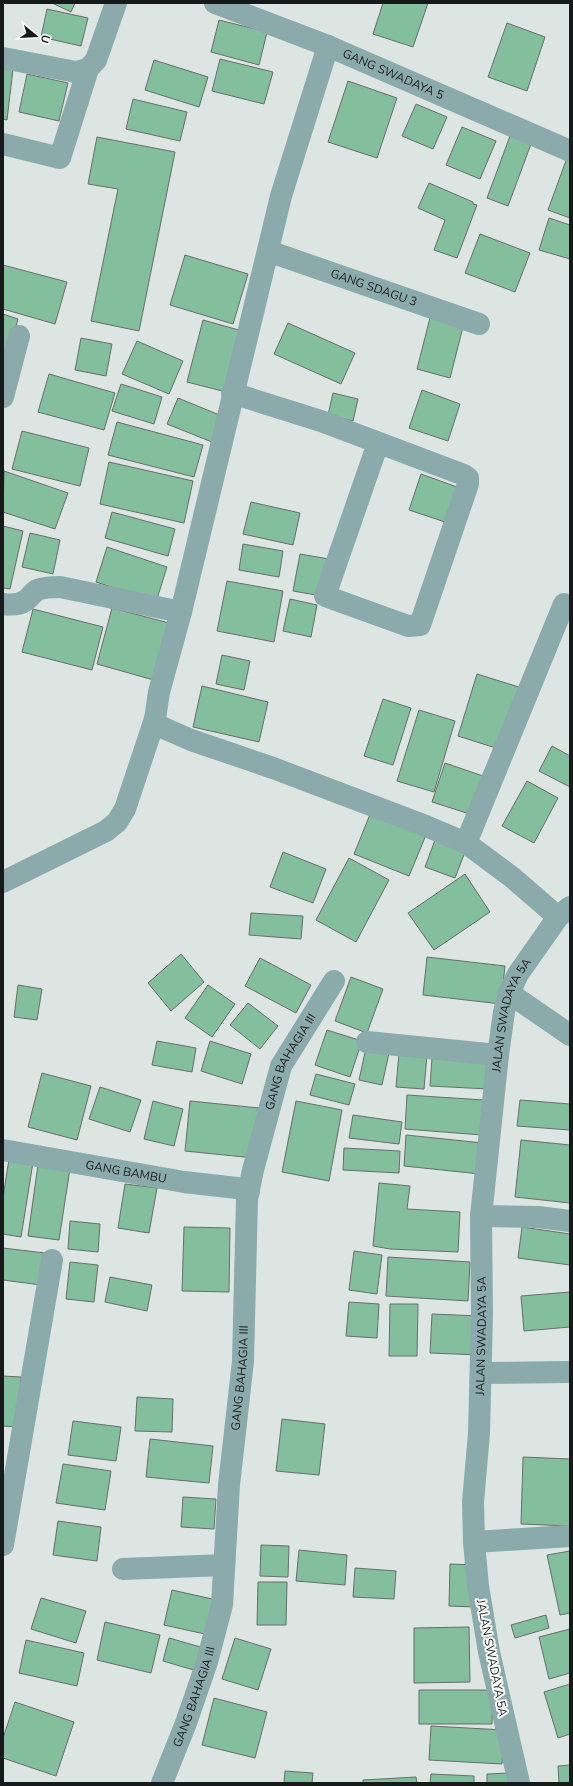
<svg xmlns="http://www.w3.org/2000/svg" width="573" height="1786" font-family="'Nunito Sans',sans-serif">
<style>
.building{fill:#83be9d;stroke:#686e6a}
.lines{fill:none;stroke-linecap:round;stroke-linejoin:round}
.street{stroke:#8baaab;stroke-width:22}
.labels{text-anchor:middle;stroke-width:4;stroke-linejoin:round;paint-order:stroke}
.street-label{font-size:12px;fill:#171a1a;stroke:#fff}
</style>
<rect width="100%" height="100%" fill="#dce5e2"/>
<g class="building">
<polygon points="52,3 75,3 71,12"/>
<polygon points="383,3 428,3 413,47 373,34"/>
<polygon points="47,9 88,18 81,46 41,37"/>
<polygon points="219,20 267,32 259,65 211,52"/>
<polygon points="507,23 545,37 527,91 488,77"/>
<polygon points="220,59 273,72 264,104 212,91"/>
<polygon points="154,60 208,77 199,107 145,90"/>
<polygon points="3,68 13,69 7,120 3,119"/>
<polygon points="27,74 68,83 59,121 19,112"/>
<polygon points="348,81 397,98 377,158 328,142"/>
<polygon points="133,99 187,112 180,141 126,129"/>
<polygon points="416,104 447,117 433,149 402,136"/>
<polygon points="462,127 496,141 480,179 446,165"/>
<polygon points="510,136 531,144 508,206 487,198"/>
<polygon points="97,137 175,152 139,331 91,321 118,189 88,184"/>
<polygon points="568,155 570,155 570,218 548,210"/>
<polygon points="429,183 473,202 473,204 477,205 457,258 434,250 445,220 418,208"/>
<polygon points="549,218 570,225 570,259 539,250"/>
<polygon points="480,234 530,253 515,292 465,273"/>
<polygon points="185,255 248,274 233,324 170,305"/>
<polygon points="3,265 67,282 55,324 3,309"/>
<polygon points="3,314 18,319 8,354 3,353"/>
<polygon points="431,314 464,323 450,378 417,369"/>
<polygon points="203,320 246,332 230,393 187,382"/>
<polygon points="288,323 355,353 341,384 274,354"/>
<polygon points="81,338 112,344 106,376 75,370"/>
<polygon points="137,341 183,361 169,394 122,374"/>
<polygon points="49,374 115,393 104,430 38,412"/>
<polygon points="121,384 162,397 154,424 112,411"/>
<polygon points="422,390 460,404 448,441 409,428"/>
<polygon points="333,393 358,399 353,421 328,415"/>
<polygon points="178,398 222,416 212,442 167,424"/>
<polygon points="117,422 203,445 194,477 108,455"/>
<polygon points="22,431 89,448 80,486 12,469"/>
<polygon points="109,462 193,481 184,523 100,504"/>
<polygon points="4,471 68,493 55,529 3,512"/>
<polygon points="421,474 457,487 445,522 409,510"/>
<polygon points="251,502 300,513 293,545 243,534"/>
<polygon points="112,512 175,529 168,556 105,538"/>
<polygon points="3,526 23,531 10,589 3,588"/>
<polygon points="30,533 60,540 53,574 22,567"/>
<polygon points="243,544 283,551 279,577 239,570"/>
<polygon points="107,547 167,567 156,602 96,582"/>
<polygon points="300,554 329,559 322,596 293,591"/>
<polygon points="227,581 283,591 274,642 217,631"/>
<polygon points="290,599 317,605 311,637 283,631"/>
<polygon points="112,608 173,624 157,681 97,664"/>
<polygon points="33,609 103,627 92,670 22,652"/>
<polygon points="222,655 250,661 244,690 216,684"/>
<polygon points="477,674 522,688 502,750 458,736"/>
<polygon points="202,686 268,702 259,742 193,727"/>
<polygon points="383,699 411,708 393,765 364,756"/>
<polygon points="419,710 455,721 434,792 397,781"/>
<polygon points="552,746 570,756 570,787 539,771"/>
<polygon points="445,763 486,777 473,815 432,802"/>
<polygon points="527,781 558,798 534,843 502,826"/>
<polygon points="371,812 426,835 409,876 354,854"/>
<polygon points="435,840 465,852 455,878 425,867"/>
<polygon points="283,852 326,869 313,903 270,887"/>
<polygon points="349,858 389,880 356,942 316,920"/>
<polygon points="465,874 490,912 434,950 408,913"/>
<polygon points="251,913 303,916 301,939 249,935"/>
<polygon points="181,954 204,982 171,1011 148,983"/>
<polygon points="427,957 505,966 501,1004 423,995"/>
<polygon points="260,958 311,985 296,1013 245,986"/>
<polygon points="351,977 383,989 367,1033 335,1021"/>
<polygon points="18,985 42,989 37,1020 14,1017"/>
<polygon points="208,985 235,1004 212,1037 185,1018"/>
<polygon points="248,1003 278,1026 260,1049 230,1025"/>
<polygon points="327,1030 362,1041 350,1077 315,1065"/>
<polygon points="157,1041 196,1048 192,1072 152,1065"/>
<polygon points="210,1041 251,1054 242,1084 201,1071"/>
<polygon points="366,1048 389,1053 382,1085 359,1080"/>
<polygon points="399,1053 427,1055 424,1089 396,1087"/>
<polygon points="432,1058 490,1062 488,1089 430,1086"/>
<polygon points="42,1073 91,1086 77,1140 28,1127"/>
<polygon points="316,1074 355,1084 349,1105 310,1095"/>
<polygon points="100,1087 141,1100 130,1132 89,1119"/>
<polygon points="407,1095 484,1100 482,1135 405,1129"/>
<polygon points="520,1100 570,1104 570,1130 517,1126"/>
<polygon points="153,1101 183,1109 174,1146 144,1139"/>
<polygon points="190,1101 259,1108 254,1158 185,1151"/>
<polygon points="296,1101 342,1110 329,1181 282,1172"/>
<polygon points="353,1115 402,1122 399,1144 349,1138"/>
<polygon points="406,1135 483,1143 480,1174 404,1166"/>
<polygon points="521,1140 570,1145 570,1203 515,1197"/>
<polygon points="344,1148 400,1151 399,1173 343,1170"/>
<polygon points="10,1153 34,1156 21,1237 3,1234 3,1197"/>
<polygon points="39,1158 71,1162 59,1240 28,1236"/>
<polygon points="379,1183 410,1186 407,1209 460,1212 458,1252 390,1249 373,1246"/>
<polygon points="125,1184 157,1188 149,1233 118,1228"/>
<polygon points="70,1221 100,1224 98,1252 68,1249"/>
<polygon points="184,1227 230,1228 229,1292 182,1291"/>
<polygon points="522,1227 570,1234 570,1265 518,1258"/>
<polygon points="3,1248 45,1253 41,1285 3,1280"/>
<polygon points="354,1251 382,1255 377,1294 349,1290"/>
<polygon points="388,1257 470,1262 468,1301 386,1296"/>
<polygon points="70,1262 98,1265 94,1302 66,1299"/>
<polygon points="110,1277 152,1285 147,1311 105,1302"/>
<polygon points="570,1292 570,1327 524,1331 521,1296"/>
<polygon points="349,1302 379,1304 377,1338 346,1336"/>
<polygon points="390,1304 418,1304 417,1356 389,1356"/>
<polygon points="432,1314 480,1316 479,1355 430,1353"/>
<polygon points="3,1376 21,1377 17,1427 3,1426"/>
<polygon points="137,1397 173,1399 172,1432 135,1431"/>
<polygon points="282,1419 325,1424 319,1475 276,1471"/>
<polygon points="73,1421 121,1427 116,1461 68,1455"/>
<polygon points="150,1439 213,1446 209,1483 146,1477"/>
<polygon points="523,1457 570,1459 570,1526 521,1524"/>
<polygon points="63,1464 111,1471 105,1510 56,1503"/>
<polygon points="183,1497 216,1499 214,1529 181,1527"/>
<polygon points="58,1521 101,1527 97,1561 53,1555"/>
<polygon points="261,1545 289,1546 288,1577 260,1576"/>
<polygon points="299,1550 347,1555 345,1585 296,1581"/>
<polygon points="570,1551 570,1613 560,1615 547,1555"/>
<polygon points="450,1564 475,1565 474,1607 449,1606"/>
<polygon points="355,1568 396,1571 394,1599 353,1597"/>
<polygon points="258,1582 287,1582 286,1625 257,1625"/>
<polygon points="172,1590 221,1601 214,1636 164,1625"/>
<polygon points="41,1598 86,1611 76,1643 31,1629"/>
<polygon points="546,1615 549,1628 515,1638 511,1625"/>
<polygon points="105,1622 160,1635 151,1673 97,1660"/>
<polygon points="469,1627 470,1682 414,1683 414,1628"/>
<polygon points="570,1629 570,1673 549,1679 539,1637"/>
<polygon points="169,1638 204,1648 197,1671 163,1661"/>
<polygon points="235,1638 271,1649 258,1690 222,1679"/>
<polygon points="26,1640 84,1653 77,1686 19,1673"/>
<polygon points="570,1684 570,1734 558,1738 544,1692"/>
<polygon points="419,1690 493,1690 492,1724 419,1724"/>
<polygon points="214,1698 267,1712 255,1758 202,1745"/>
<polygon points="15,1702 74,1722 56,1776 3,1758 3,1738"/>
<polygon points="431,1726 504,1730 502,1764 429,1760"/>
<polygon points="570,1765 570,1783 559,1783 558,1766"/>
<polygon points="285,1771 313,1773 312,1783 284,1783"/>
<polygon points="509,1773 509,1783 487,1783 487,1774"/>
<polygon points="431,1774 474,1776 474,1783 430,1783"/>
<polygon points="416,1777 417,1783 363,1783 363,1780"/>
</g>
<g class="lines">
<g class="street">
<path id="s1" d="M215,3L328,46L570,151"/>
<polyline points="3,58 76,72 88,69"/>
<polyline points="3,144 60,158 88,69 96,60 116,3"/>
<path id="s2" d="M268,251L479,324"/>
<polyline points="232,393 321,421 464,475 468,478 468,484 420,625 408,626 325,596 378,443"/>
<polyline points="3,397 19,336"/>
<path d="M3,604C10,605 19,605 25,601C30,598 32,593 37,590C45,587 52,587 60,587L181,612"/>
<polyline points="155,719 159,726 191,740 273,768 426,826 466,843 513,878 558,917"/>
<polyline points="466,843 564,604"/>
<polyline points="3,882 106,831 117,822 125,809 155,719 159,692 181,612 281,196 328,46"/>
<polyline points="509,993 570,1035"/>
<polyline points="367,1042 498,1055"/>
<path id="s3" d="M3,1150L184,1182L237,1188L249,1191"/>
<polyline points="481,1216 538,1217 570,1221"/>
<polyline points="481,1373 570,1372"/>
<polyline points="474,1542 570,1536"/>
<polyline points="3,1545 52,1260"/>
<polyline points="123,1569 224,1565"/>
<path id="s4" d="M162,1783L186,1723L207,1662L222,1605L229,1485L243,1361L247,1199L253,1170L281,1066L334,981"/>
<path id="s5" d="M519,1783L489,1652L478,1586L474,1542L473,1502L479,1433L482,1314L481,1216L498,1055L504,1012L509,993L518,974L558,917L570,907"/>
</g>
</g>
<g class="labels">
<g class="street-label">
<text dy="4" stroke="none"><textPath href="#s1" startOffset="192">GANG SWADAYA 5</textPath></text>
<text dy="4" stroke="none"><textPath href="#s2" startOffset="112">GANG SDAGU 3</textPath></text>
<text dy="4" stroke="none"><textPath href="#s5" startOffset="776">JALAN SWADAYA 5A</textPath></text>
<text dy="4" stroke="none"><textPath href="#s4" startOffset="740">GANG BAHAGIA III</textPath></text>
<text dy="4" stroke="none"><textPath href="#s3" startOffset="125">GANG BAMBU</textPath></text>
<text dy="4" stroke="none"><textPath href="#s5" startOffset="452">JALAN SWADAYA 5A</textPath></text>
<text dy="4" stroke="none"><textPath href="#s4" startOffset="416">GANG BAHAGIA III</textPath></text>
<text transform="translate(492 1658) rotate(79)" y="4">JALAN SWADAYA 5A</text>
<text dy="4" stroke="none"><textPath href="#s4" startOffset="92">GANG BAHAGIA III</textPath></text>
</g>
</g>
<rect width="573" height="1786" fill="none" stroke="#171a1a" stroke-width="8"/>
<g transform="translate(36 36) rotate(108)" stroke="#ffffff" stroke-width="3" paint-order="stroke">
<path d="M0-3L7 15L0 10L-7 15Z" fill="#171a1a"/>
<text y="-6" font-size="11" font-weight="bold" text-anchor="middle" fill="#171a1a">U</text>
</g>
</svg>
